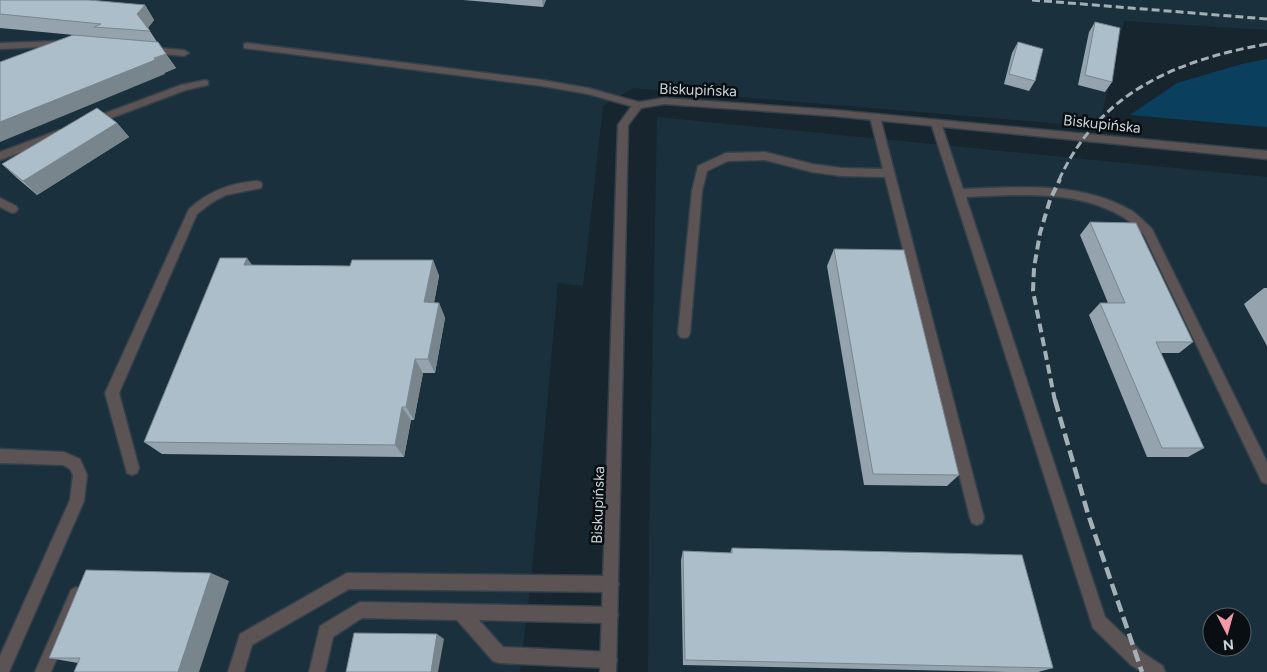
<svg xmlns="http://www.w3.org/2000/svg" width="1267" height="672" font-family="Figtree,sans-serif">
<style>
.built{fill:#1b303d;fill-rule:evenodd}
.green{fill:#0a405e}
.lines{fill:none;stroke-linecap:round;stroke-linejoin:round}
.service-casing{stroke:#34414b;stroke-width:3}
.minor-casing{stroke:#34414b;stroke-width:3}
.service{fill:#5c5354;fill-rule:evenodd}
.minor{fill:#5c5354;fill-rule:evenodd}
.rail-far2{stroke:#a5afb6;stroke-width:3;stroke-dasharray:8 4;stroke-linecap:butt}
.rail-far1{stroke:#a5afb6;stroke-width:4;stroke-dasharray:9 5;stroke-linecap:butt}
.rail{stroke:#a5afb6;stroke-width:4.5;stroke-dasharray:12 5.5;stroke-linecap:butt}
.wall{fill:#94a3ae}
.shaded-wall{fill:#78858d}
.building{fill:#acbeca;stroke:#78858d}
.labels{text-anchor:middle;stroke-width:5;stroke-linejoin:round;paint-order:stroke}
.street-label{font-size:15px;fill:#ccd5db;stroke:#080e12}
</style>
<rect width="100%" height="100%" fill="#17252f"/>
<g class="built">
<polygon points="0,0 1267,0 1267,30 1124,21 1099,127 633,88 603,106 583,286 558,283 531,581 520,672 0,672"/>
<path d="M657,117L1267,177V672H648L649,541ZM1212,617H1242V647H1212Z"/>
</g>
<polygon class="green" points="1267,59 1267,127 1130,115 1177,83 1242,64"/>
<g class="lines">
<g class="service-casing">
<g id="service">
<polygon points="62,41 65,42 65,46 0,49 0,43"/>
<polygon points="247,43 542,80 588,88 642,103 643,105 638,108 588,94 542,86 244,48 244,44"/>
<polygon points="147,47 184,50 189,53 184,56 144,52 142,50"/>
<polygon points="205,80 208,81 208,85 186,90 95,124 91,125 86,122 87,120 181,85"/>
<polygon points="875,114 880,117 984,518 982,523 977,525 972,523 970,518 885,177 841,176 812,172 765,160 728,161 707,171 702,191 690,333 688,337 684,338 680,337 678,333 692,191 698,166 726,153 765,152 812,164 841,168 883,169 870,117"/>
<path d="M936,120L941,123L963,189C1020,187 1081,181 1132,211C1139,216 1146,223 1152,229L1267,462V484L1262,482L1144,235C1137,229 1131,222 1123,217C1076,189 1019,195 966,197L1105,617L1143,653L1163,666L1165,672H1142L1131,665L1093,628L931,123Z"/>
<polygon points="59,130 64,134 63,137 0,160 0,152"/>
<path d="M257,181L261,182L262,185L261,188L226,195L211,203L197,214L119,393L139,468L137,473L132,475L127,473L105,393L189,209C209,191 231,183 257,181Z"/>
<polygon points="0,198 16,206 18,209 16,212 12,213 0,207"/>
<polygon points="0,449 64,452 80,459 87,475 84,501 9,672 0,672 0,656 70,500 73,475 70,469 63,465 0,463"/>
<polygon points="347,573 611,576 616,579 619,584 616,589 611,592 349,589 252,645 244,672 228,672 240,634"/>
<polygon points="76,587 81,590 84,595 51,672 35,672 71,590"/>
<polygon points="360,602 610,607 616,609 618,615 616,621 610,623 479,620 503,647 609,652 615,654 617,660 615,666 609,668 499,663 493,661 457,620 362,618 333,637 325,672 309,672 320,626"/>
</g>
</g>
<g class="minor-casing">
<polygon id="minor" points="664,98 834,110 1267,151 1267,159 834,116 664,104 641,108 628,125 616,672 600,672 618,125 634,103"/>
</g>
<use href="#service" class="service"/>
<use href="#minor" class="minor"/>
<g class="rail-far2">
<polyline points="1032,0 1267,19"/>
<path d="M1059,180C1099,92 1177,60 1267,44"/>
</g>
<polyline class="rail-far1" points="1055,401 1033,291 1034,268 1040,233 1050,200 1060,179"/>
<polyline class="rail" points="1055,400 1088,514 1142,672"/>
</g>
<g class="wall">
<polygon points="0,0 145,5 154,20 148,28 157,42 166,54 176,68 164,73 165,74 74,35 0,28"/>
<polygon points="463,0 546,0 543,7"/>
<polygon points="1095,22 1112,82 1105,92 1078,85 1089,32"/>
<polygon points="1018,42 1035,81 1029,91 1004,84 1012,53"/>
<polygon points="117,123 129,137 37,195 17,178 2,164"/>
<polygon points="1090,222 1193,342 1179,353 1161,353 1204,448 1188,457 1147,457 1089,315 1100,303 1108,303 1080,235"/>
<polygon points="834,249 959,475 947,486 864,485 827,266"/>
<polygon points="433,260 439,276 434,303 439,303 445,318 435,373 423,373 414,420 411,420 404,457 162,454 144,442 252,265 350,266"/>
<polygon points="1264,288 1267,288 1267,346 1244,304"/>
<polygon points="732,548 1053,668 1038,672 1007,672 683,665 681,560 683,551 730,553"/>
<polygon points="229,581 78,663 49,658"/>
</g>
<g class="shaded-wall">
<polygon points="542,0 546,0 543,7"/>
<polygon points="145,5 154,20 147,29 137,14"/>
<polygon points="166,54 176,68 164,73 165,74 0,142 0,122"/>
<polygon points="117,123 129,137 37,195 23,181"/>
<polygon points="247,258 259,274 244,265"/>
<polygon points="433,260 439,276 431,318 424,302"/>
<polygon points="439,303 445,318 435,373 428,359"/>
<polygon points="415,359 423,373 414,420 406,407"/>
<polygon points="402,407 411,420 404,457 395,445"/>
<polygon points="211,573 229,581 199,672 178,672"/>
<polygon points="437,634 444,639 438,672 431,672"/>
</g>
<g class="building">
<polygon points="0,0 89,0 145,5 137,14 150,31 94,27 101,24 0,14"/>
<polygon points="1095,22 1120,28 1112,82 1085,75"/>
<polygon points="73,35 158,42 166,54 154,58 155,60 0,122 0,62"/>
<polygon points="1018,42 1043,49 1035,81 1009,74"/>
<polygon points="97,108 117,123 23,181 2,164"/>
<polygon points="1090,222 1136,223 1193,342 1156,342 1204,448 1162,448 1100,303 1125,303"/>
<polygon points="834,249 904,250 959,475 873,474"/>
<polygon points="220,258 247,258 244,265 350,266 352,260 433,260 424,302 439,303 428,359 415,359 406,407 402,407 395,445 144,442"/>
<polygon points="732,548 1022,555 1053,668 685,660 683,551 732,553"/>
<polygon points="86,570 211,573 178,672 74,672 80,658 49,658"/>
<polygon points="354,633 437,634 431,672 346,672"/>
</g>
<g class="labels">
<g class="street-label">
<text transform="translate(698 90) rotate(2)" y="5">Biskupińska</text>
<text transform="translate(1102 124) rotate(6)" y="5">Biskupińska</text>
<text transform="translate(598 505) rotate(-88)" y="5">Biskupińska</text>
</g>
</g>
<g transform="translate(1227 632) rotate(174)"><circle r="24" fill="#080e12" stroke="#565e62"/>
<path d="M0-4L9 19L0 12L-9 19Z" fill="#f39aaa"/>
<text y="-8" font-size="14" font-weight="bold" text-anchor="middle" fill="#ccd5db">N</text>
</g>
</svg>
